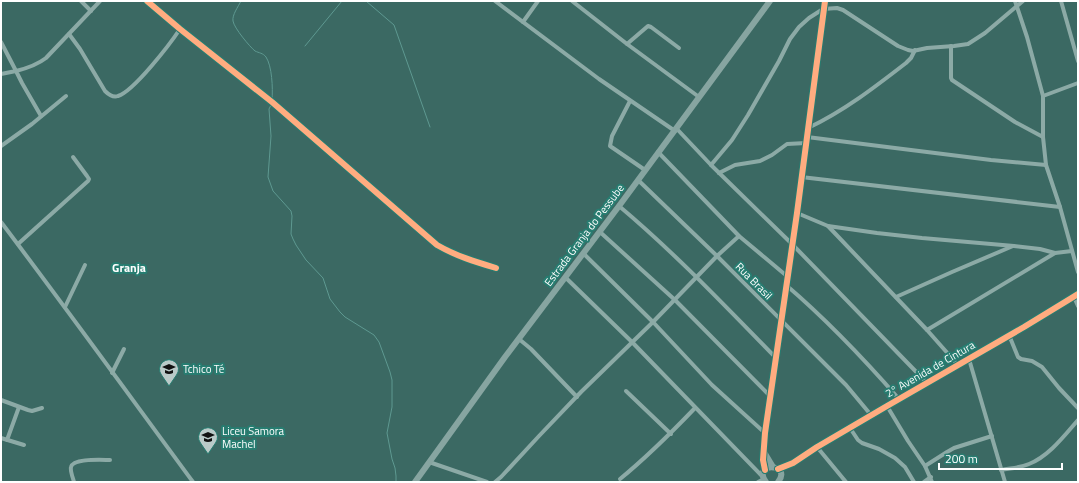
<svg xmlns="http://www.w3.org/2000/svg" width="1079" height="483" font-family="'Titillium Web',sans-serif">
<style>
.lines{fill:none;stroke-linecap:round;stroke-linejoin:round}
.stream{stroke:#5e9991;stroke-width:1}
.street{stroke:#8caaa6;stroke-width:4}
.secondary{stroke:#87a5a1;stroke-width:6}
.cycleway-casing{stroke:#277d71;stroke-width:8}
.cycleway{stroke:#ffac80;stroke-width:6}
.labels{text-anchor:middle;stroke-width:4;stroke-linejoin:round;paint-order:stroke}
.street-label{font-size:11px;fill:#fff;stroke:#277d71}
.poi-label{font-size:11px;fill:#fff;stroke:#277d71;text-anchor:start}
.neighbourhood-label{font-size:12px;font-weight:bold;fill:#fff;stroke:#277d71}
</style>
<rect width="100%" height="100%" fill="#3b6963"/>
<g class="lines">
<g class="stream">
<path d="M241,1C238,7 232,15 233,21C234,28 250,47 255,51C259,53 263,53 266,57C272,66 273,88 272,100"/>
<polyline points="366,1 394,25 430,127"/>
<polyline points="305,46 342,1"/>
<polyline points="272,103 269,109 271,136 268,177 273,191 291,211 292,216 291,234 293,239 296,245 306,260 323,278 330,299 340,312 345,317 374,335 379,342 390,372 392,380 392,407 387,433 392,459 395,468 396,476 396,482"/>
</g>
<g class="street">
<polyline points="81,1 91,11"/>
<path d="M147,1L180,29L272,102L437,245C456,256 476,262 496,268"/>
<polyline points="495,1 599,79 675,131"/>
<polyline points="572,1 627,44 699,97"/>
<polyline points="1015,1 1027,37 1043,96 1043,137 1046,165 1060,207 1078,272"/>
<polyline points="1061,1 1078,61"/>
<polyline points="523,22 538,1"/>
<path d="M69,34L80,49L105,91C109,95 113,98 118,96C134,91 170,44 180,29"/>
<polyline points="1,42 16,71 1,74"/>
<polyline points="627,44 648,26 651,27 679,48"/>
<polyline points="951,46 951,78 952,80 1015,122 1043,137"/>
<polyline points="1043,96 1078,83"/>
<polyline points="630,101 612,136 610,146 645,170"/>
<path d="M41,116L22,83L16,71C28,68 37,65 46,58L100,1"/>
<polyline points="676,128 711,165 792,244 927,383"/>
<path d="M808,128C844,111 875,87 906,63L911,58L915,50"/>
<polyline points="807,137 991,160 1046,165"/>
<polyline points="1,146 32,124 66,96"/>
<polyline points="658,152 739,236 788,277"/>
<polyline points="711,165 732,140 748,115 779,61 790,39 799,27 809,18 823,9 837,8 843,10 898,46 908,50 913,51 927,48 954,46 968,44 985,33 1023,1"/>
<polyline points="719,173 735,165 760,161 772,155 787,144 806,143"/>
<polyline points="801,177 1060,207"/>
<polyline points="638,180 717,256 846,385 871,415"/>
<path d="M619,206C675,253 725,306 776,358"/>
<polyline points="797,213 828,226 877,233 922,238 1014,246 1040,249 1055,253 1072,251"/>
<path d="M1,222C66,308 129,395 193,482"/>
<polyline points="828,226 927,330 958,365"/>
<polyline points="600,232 675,300 771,397"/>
<polyline points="18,244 88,181 89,179 87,176 73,157"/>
<polyline points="583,253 653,322 712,385 765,433"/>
<polyline points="565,277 632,342 763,477"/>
<path d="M786,285C827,320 864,359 899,399"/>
<polyline points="896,297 952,272 1013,246"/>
<polyline points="1074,297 1078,306"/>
<polyline points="65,307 85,265"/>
<polyline points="927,330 1055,253"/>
<polyline points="1009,335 1018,357 1021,359 1032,361 1042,367 1059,388 1078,408"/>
<polyline points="519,339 531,349 577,397"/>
<polyline points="969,359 1005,482"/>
<polyline points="112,373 124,349"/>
<polyline points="626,391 671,434"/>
<polyline points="1,400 28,410 32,411 42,408"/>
<polyline points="887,406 908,441 925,466 932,482"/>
<polyline points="850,428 858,440 862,443 879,449 895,458 905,467 914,482"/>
<polyline points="1,438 24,445"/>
<polyline points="7,440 19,407"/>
<polyline points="817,447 846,482"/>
<polyline points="429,462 487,482"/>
<polyline points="925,466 947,452 954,448 992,436"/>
<path d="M1001,470C1011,468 1020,468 1029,464C1049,456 1064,436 1078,420"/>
<path d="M620,479C647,457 671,433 695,408"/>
<path d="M74,482C73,478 70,471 71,467C73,458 102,460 110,460"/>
<polyline points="495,482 501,477 539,436 581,392 653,322 717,256 739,236"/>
<polyline points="758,482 764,479"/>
<polyline points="924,482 931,477"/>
</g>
<g class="secondary">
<polyline points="764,452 773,467"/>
<polyline points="778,469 793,463 817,447 887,406 1024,327 1078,294"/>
<polyline points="765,470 763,460 765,433 797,213 825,1"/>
<polyline points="415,482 505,357 619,206 770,1"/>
<path d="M766,482C751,462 793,463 778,482"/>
</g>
<g class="cycleway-casing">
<g id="cycleway">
<path d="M147,1L180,29L272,102L437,245C456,256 476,262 496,268"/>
<polyline points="778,469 793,463 817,447 887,406 1024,327 1078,294"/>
<polyline points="765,470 763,460 765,433 797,213 825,1"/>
</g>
</g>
<use href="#cycleway" class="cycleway"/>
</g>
<defs>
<g id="school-pin" transform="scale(1)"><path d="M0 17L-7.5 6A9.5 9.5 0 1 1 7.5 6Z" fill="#bacac8" stroke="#277d71"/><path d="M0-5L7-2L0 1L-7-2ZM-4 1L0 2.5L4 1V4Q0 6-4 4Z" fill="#111"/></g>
</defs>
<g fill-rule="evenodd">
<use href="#school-pin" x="169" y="369"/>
<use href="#school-pin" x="208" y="437"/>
</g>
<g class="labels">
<g class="street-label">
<text transform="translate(584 235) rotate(-53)" y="4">Estrada Granja do Pessube</text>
<text transform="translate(754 281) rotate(45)" y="4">Rua Brasil</text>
<text transform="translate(930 369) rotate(-30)" y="4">2° Avenida de Cintura</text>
</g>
<g class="poi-label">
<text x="183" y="373">Tchico Té</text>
<text x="222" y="435">Liceu Samora<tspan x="222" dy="13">Machel</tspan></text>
</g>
<g class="neighbourhood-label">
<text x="129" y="272">Granja</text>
</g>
</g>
<rect width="1079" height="483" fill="none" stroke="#ffffff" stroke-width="4"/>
<path d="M939 463v6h123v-6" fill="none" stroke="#ffffff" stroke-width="2"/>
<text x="945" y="463" font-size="12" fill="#ffffff" stroke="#277d71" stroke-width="3" paint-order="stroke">200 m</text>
</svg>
